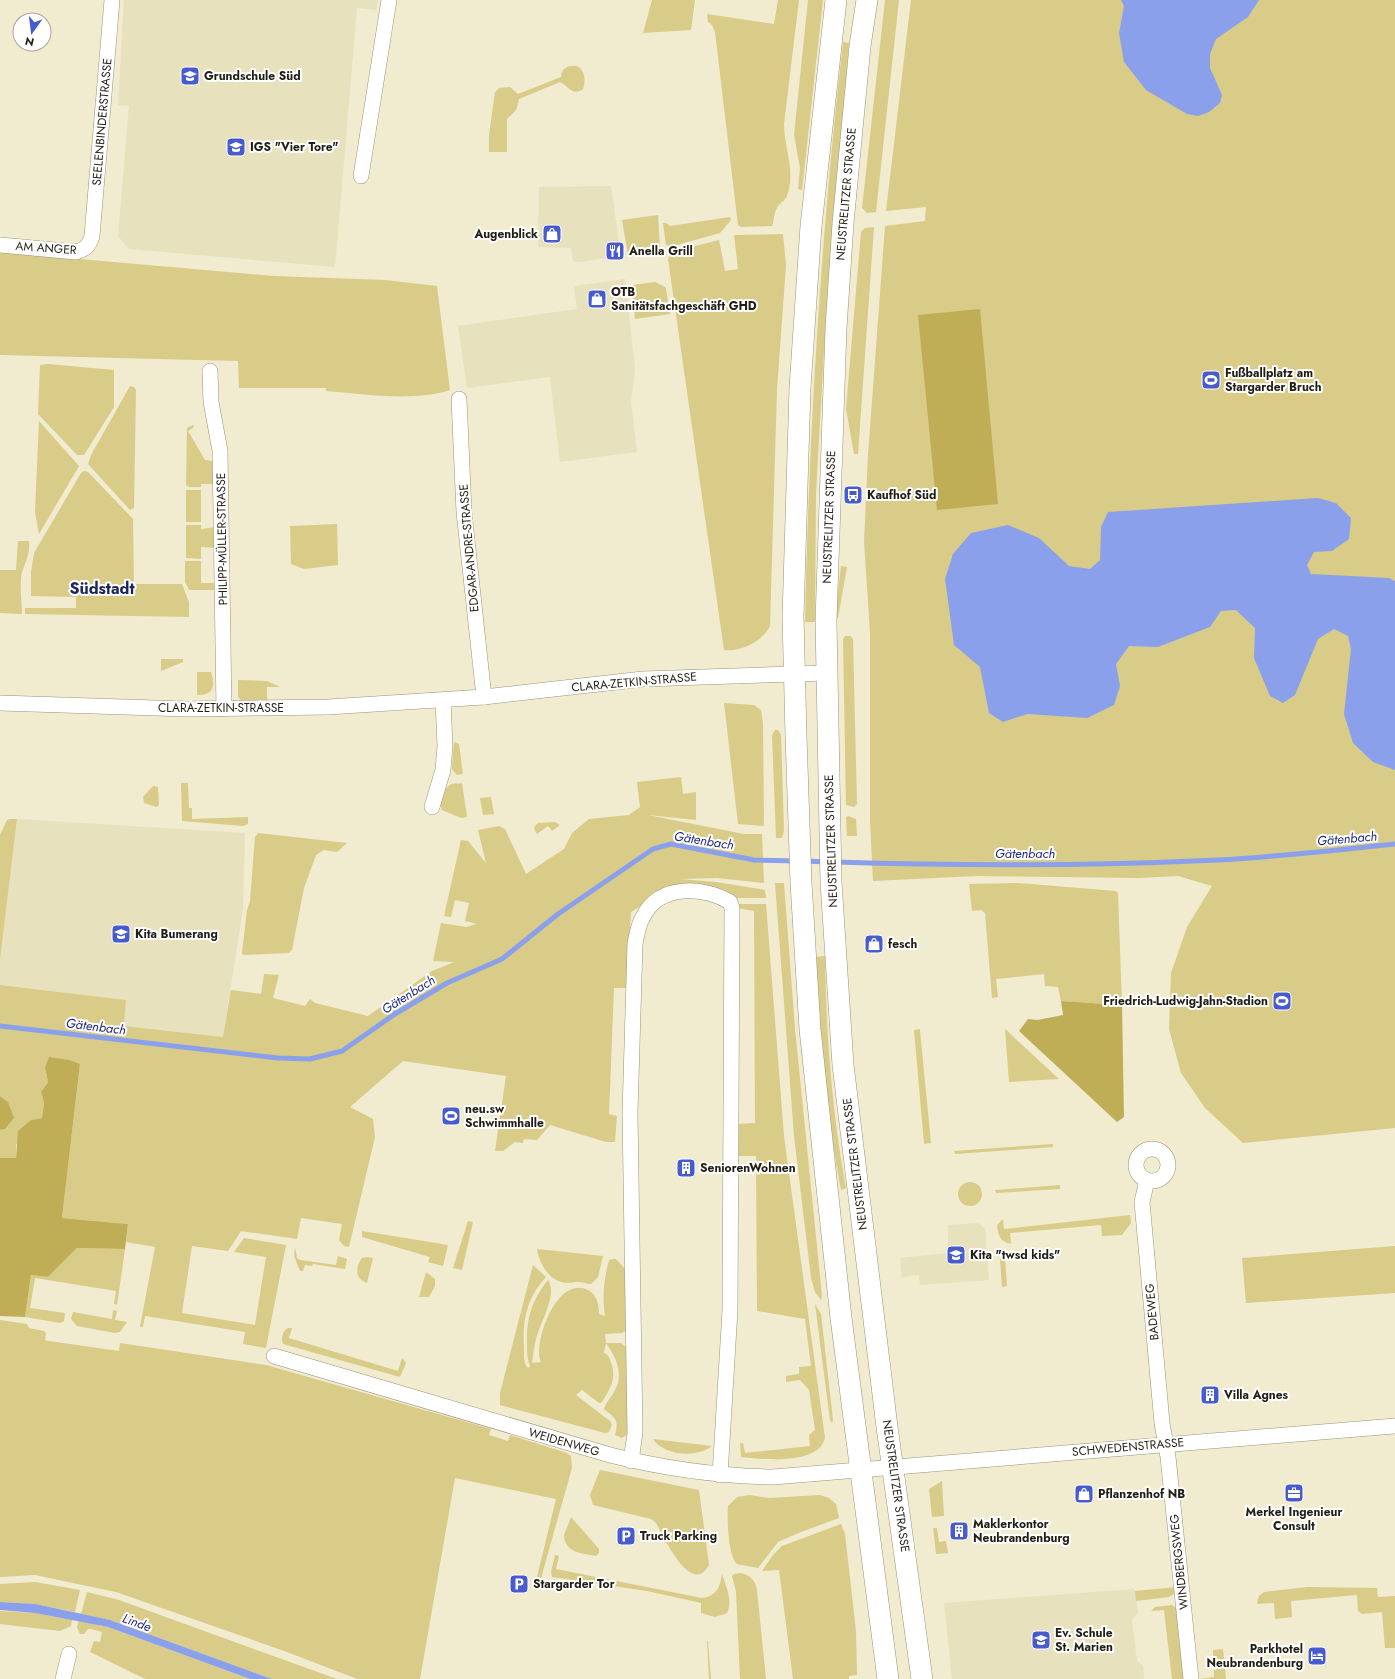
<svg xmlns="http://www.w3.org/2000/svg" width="1395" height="1679" font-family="Jost,sans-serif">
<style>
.built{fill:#e8e1bd}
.green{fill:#d9cb88}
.forest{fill:#c0ae56}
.water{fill:#8ba0eb}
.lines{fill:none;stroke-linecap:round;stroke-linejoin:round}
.stream{stroke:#8ba0eb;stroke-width:5}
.minor-casing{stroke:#99947a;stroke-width:16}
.secondary-casing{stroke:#99947a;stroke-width:22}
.minor{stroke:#fff;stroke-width:15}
.secondary{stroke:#fff;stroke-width:21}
.labels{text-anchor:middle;stroke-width:4;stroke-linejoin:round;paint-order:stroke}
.poi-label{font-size:12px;font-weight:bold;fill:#211f15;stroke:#fff;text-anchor:start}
.street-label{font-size:12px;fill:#211f15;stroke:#fff}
.water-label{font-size:13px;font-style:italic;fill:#212a7f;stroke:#fff}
.district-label{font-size:16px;font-weight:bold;fill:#1c265e;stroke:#fff}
</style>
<rect width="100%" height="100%" fill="#f1ebcf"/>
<g class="built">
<polygon points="124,0 378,0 376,10 357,8 335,267 129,249 118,236 129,106 118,105"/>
<polygon points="611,186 621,256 580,262 573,261 571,248 538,247 539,187"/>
<polygon points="625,279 635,369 631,402 637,452 560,462 550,377 467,388 458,326 577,309 574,286"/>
<polygon points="17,819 245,833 243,909 223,1037 124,1026 126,1000 0,985 0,960"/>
<polygon points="978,1223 985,1229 989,1280 920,1285 919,1275 902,1277 900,1258 948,1253 948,1225"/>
<polygon points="1135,1589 1138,1613 1132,1620 1137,1661 1143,1666 1144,1679 952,1679 944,1603"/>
</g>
<g class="green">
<polygon points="652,0 695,0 691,30 643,33"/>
<path d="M778,0H799L784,124C784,148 796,171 787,196C785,201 779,203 777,208C774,212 774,221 772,226L741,227L738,225L715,32L712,25L708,22L707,14L774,24Z"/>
<polygon points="808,0 823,0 802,190 798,189 800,168 794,135"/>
<polygon points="885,0 899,0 876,212 867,213 862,208"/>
<polygon points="911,0 1395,0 1395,1128 1243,1143 1205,1108 1181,1073 1169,1029 1171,973 1187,927 1212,886 1178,876 1139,878 976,876 873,881 870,820 870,632 864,542 868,455 885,226 925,221 926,207 886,211"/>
<path d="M843,42L849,43L825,334L816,493L815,622H805C809,428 821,235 843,42Z"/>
<path d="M570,66H577C585,70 586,81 583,89C572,97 568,85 560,82L519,99C516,113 516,110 507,119V152H489V135L495,92L499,88L510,87L518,94L561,77C561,71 564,68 570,66Z"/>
<polygon points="658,215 660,248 628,255 622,220"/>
<polygon points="730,217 731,220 720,233 670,247 666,245 663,223 666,223 670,226"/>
<polygon points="874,227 858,454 854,454 846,409 861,232 865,228"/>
<path d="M783,234L786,265L777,389L770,626C762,642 741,652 724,650L668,259L672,252L719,240L725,271L738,269L734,235Z"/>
<path d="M0,252L274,276L385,280L437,286L450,390C413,402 364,394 326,391V388H239L238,361L0,355Z"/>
<polygon points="655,282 665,287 666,289 670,314 635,319 632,285"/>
<polygon points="48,364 114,370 114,407 84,455 77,455 38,414 40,365"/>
<polygon points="130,386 134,387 136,390 134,508 130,510 88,464 91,455"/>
<polygon points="39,421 79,466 39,534 35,512"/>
<polygon points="193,425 194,427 188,431 205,460 213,461 217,470 217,484 201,484 201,487 189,487 186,485 187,428"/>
<polygon points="84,471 88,472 133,519 134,584 182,584 189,602 189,617 25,614 25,608 76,608 76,597 31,596 31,572 34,553 81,473"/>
<rect x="186" y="490" width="15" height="32"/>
<polygon points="337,524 338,565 304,569 291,564 290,526"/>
<polygon points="186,525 201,525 201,529 217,527 217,548 201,547 201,559 186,558"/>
<path d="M18,541H29C30,555 26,560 22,572C19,582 22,603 22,614L0,613V570H16Z"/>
<polygon points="185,561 201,561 201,583 217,583 217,590 189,590 185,582"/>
<polygon points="841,566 847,567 838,618 835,618"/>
<polygon points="845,636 850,636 853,639 857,804 854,807 846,805 843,639"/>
<polygon points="161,659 183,659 183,662 161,671"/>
<path d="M197,672H211C216,687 213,695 197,695Z"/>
<polygon points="238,680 267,681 280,687 267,687 267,700 242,701 238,697"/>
<polygon points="724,703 754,705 761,710 763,724 764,826 738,824"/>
<polygon points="775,730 778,730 781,735 784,831 782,838 776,838 772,735"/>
<polygon points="454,742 459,744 463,774 457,775 452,769"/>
<polygon points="681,777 683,794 696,792 696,820 648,815 744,834 762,834 764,883 717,878 680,879 716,882 765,890 766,898 732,898 673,886 631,912 626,988 614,988 609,1114 617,1116 615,1142 606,1142 550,1125 537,1140 524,1139 523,1143 515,1142 503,1151 495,1151 506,1076 403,1061 350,1107 373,1119 375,1137 349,1247 344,1246 339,1240 342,1224 301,1218 297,1239 241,1231 228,1251 192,1246 182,1313 255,1325 266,1257 234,1252 244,1238 286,1245 266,1348 243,1344 245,1332 145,1316 143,1327 140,1327 155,1247 126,1242 128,1224 62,1218 80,1064 45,1068 48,1082 41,1092 44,1103 42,1118 31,1120 16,1145 16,1158 0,1158 0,1130 5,1129 8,1102 0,1096 0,985 126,1000 124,1026 223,1037 231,990 261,994 264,974 279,975 273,998 305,1006 310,999 315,1003 368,1016 432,971 454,962 433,961 441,923 466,927 477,924 465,921 469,903 455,900 451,917 444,916 461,840 468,841 486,863 478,830 499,826 505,829 526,874 564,849 572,833 589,819 629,815 640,807 637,782"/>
<polygon points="181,783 188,783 189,808 192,808 192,819 248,817 248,824 243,826 182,821"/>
<path d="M462,783L467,817L461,818L442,810C439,804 444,786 452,784C455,783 459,784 462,783Z"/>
<polygon points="153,786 158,787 159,805 157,807 144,803 143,797"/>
<polygon points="491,797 494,814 483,815 480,798"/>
<polygon points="848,816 856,819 857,836 847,836 846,817"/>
<polygon points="10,819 17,819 0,960 0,835 7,820"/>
<polygon points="555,822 560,825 552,831 548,826 537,834 534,829 535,826 538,823"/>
<polygon points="258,833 347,843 337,852 324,850 316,855 304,888 292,950 289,953 243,955 242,953 247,910 250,901 255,837"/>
<polygon points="775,883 784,883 795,1029 822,1296 821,1300 815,1292 811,1278 794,1136"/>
<polygon points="1018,883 1116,891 1118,893 1122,1005 1061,1001 1058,987 1045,986 1044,974 996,979 998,997 992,998 985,913 981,910 972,911 969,884"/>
<path d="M736,904H766L784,1136L825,1438C818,1466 762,1459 741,1457L740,1443H743L745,1453L810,1446L809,1435L815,1430L809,1390L800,1380L786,1382V1376L799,1374V1367L811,1366L805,1319L757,1311L756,1156H738V1124L755,1123L754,911L737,908Z"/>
<path d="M825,956C826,1034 832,1112 846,1188L841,1190C826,1113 821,1035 816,957Z"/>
<polygon points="920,1029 920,1031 931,1143 924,1144 914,1030"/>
<polygon points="1005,1029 1059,1079 1009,1082"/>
<polygon points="1053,1144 1053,1147 955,1154 954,1151"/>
<circle cx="970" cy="1194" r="12"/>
<polygon points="1060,1185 1060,1189 996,1193 995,1190"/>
<path d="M1130,1215L1131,1223L1122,1235L1102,1236L1101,1225L1010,1233L1011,1244C1000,1242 998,1235 997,1225L1003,1219L1004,1229Z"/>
<polygon points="468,1221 473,1222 462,1270 453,1268"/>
<polygon points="362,1231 448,1245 443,1266 428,1262 430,1257 362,1237"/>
<polygon points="1395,1246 1395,1293 1246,1303 1242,1258"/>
<polygon points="295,1247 297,1258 300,1260 336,1265 338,1256 347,1259 345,1269 313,1264 312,1266 305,1265 303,1271 300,1271 294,1256"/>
<polygon points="77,1248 125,1249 117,1305 114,1304 116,1291 35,1278 30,1308 65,1313 64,1321 60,1323 25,1317 31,1275 48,1277"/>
<path d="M537,1249L603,1256L598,1277L591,1284C587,1284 583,1282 579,1282C575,1281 573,1283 569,1283C551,1284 539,1264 537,1249Z"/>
<path d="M368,1257L373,1258L367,1283C355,1279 355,1267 362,1258Z"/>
<path d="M613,1259H616L626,1270L627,1330L622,1333L605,1334L606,1343H621L626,1347L628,1434L622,1438L615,1435C619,1419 616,1419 604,1409C606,1402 612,1397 615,1390C624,1374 616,1357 606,1343L604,1353C608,1354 609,1357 611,1362C617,1378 610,1390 601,1403H599L582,1390L576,1395L610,1421L612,1425L609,1432L605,1433L500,1405V1393L533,1265L546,1277C527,1297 522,1321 524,1347C524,1354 523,1363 528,1368L530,1366C527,1359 527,1351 527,1344C526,1319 532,1299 548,1280C558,1294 540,1323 536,1339C534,1347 533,1355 532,1363L541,1362C532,1348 555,1274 588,1290C597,1295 599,1305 599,1314L605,1316C602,1296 604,1279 609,1260Z"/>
<polygon points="1000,1259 1005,1259 1007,1286 1002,1287"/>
<polygon points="426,1272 435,1279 435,1286 429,1297 419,1297"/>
<polygon points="815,1304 821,1314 833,1420 832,1423 830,1420"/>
<polygon points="113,1310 117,1311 115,1320 127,1322 120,1332 115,1333 77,1326 71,1319 73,1312 112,1319"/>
<polygon points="0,1320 27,1324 29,1328 44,1331 46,1333 45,1340 49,1341 119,1351 120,1343 266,1365 491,1429 489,1435 508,1441 510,1435 567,1453 571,1456 572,1468 541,1578 537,1577 556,1499 455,1478 420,1679 357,1679 287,1652 116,1592 35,1575 0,1577"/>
<path d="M288,1328H292L289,1338L398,1371L402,1358L406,1363L400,1377L283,1344C281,1338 282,1332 288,1328Z"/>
<path d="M653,1439L712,1446C697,1458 664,1456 653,1439Z"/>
<path d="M600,1470L699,1490L709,1565C691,1598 663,1535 656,1523L651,1519L593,1505L590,1495Z"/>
<polygon points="942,1481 944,1516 932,1517 929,1489"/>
<path d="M750,1495L769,1498L820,1495L829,1498L836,1504L839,1518L801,1532L778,1542L758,1568L737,1564C728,1556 727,1519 728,1506L737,1497Z"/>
<path d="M571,1517L599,1549V1553L596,1556C581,1553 565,1553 564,1535Z"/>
<polygon points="841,1524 845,1534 856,1631 857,1675 849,1676 849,1679 793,1679 779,1570 762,1571 773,1555 782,1546"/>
<polygon points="933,1528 937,1528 939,1542 946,1541 948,1553 936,1554"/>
<path d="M555,1555L559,1556L556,1569L702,1598C716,1596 720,1588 722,1574C726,1586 733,1601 727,1613L715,1617L701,1613V1603L647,1591L552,1577L551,1572Z"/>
<path d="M741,1573C751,1576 755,1580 757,1590L766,1679H740L736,1591L732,1576L734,1574Z"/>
<polygon points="35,1582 80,1590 75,1612 36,1604 0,1602 0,1584"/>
<polygon points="1176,1587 1177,1592 1169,1597 1136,1601 1135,1591"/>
<polygon points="1308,1587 1377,1588 1378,1597 1395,1596 1395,1648 1385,1648 1382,1612 1362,1614 1358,1611 1357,1595 1291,1601 1292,1617 1275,1619 1274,1603 1257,1604 1259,1596 1264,1592"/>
<polygon points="87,1592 119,1600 337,1679 272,1679 110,1620 81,1614"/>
<polygon points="1172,1605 1176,1608 1184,1679 1172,1679 1164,1610 1151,1611 1155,1607"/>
<polygon points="0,1611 35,1613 72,1620 71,1626 60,1631 0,1624"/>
<polygon points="79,1621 108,1627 250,1679 145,1679 90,1652 94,1641 100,1642 102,1632 91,1629 88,1629 84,1634 80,1634 77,1627"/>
<polygon points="707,1641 708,1641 711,1679 709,1679"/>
<polygon points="1223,1649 1226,1679 1200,1679 1214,1677 1213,1650"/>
</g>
<g class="forest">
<polygon points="980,309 998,504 937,510 918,315"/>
<polygon points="1061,1001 1122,1005 1124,1117 1117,1122 1019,1031 1028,1019 1037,1020 1063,1015"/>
<polygon points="49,1057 69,1060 80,1064 62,1218 128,1224 125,1249 77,1248 48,1277 31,1275 25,1317 0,1316 0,1158 16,1158 18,1131 31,1120 42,1118 44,1103 41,1092 48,1082 45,1068"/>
<polygon points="0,1096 8,1102 14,1118 5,1129 0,1130"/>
</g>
<g class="water">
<polygon points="1121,0 1259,0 1248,17 1216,39 1210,54 1210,68 1222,95 1220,103 1209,112 1198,116 1187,114 1146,90 1124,62 1119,33 1124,6"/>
<polygon points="1318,498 1336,503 1351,518 1349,539 1332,551 1314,552 1307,565 1311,574 1389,578 1395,581 1395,770 1373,762 1353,743 1344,714 1351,649 1348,636 1334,629 1318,639 1295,695 1283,703 1270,696 1254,658 1255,628 1236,610 1221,611 1210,627 1158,647 1129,646 1116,664 1120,686 1114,705 1087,718 1027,714 1003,722 989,713 980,667 954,645 945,579 953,554 971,533 1008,525 1039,538 1069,566 1090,569 1100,560 1101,527 1108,512"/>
<polygon points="0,1602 36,1604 110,1620 272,1679 250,1679 108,1627 35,1613 0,1610"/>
</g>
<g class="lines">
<g class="stream">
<polyline points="805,861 827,862"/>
<path d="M835,862C962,866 1090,866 1218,860C1277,857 1336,850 1395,844"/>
<polyline points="0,1026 278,1058 310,1059 342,1051 395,1014 447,983 502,959 558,914 653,849 671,844 754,860 797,861"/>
</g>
<g class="minor-casing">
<g id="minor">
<polyline points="361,176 389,0"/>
<path d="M0,245L76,252C86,249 89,246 92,236L112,0"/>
<polyline points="210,371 211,402 220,451 224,709"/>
<polyline points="459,399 464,512 484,697"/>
<polyline points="0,703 187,709 328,707 484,697 643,679 827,673"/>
<polyline points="432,807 443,770 445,746 443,700"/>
<circle cx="1152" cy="1165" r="16"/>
<polyline points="1147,1180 1142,1202 1162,1423 1168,1457 1191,1679"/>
<path d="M274,1356L610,1455C666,1469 716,1476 773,1477L1395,1426"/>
<path d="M631,1461L635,1433L630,1113L635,944C637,934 638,925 643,917C659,884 703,886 730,902L732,908L730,1310L720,1475"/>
<polyline points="63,1679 69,1654"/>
</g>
</g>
<g class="secondary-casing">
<g id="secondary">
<polyline points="836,0 811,226 800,388 793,617 796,736 801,883 810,1029 841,1318 888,1679"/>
<polyline points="867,0 860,46 843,223 836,328 826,621 831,882 843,1065 887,1427 922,1679"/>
</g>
</g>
<use href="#minor" class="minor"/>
<use href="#secondary" class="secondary"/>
</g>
<defs>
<g id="school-square" transform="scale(1)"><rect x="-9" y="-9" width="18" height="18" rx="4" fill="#475bcf" stroke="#fff"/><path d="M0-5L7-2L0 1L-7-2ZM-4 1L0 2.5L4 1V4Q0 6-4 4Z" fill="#fff"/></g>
<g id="shop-square" transform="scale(1)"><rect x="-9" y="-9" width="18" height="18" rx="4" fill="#475bcf" stroke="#fff"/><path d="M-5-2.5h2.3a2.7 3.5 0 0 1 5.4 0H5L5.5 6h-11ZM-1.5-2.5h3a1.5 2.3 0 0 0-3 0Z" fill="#fff"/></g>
<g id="restaurant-square" transform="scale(1)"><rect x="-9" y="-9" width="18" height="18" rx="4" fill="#475bcf" stroke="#fff"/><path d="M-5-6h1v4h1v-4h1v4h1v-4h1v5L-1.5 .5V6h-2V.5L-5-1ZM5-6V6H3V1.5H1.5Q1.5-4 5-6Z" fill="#fff"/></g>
<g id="stadium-square" transform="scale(1)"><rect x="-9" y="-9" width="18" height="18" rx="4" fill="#475bcf" stroke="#fff"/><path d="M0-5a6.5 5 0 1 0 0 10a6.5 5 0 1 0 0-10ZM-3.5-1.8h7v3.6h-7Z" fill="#fff"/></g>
<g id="bus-square" transform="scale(1)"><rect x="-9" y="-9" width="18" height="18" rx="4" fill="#475bcf" stroke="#fff"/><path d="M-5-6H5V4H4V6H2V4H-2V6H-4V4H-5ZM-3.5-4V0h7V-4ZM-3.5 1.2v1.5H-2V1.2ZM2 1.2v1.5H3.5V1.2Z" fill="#fff"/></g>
<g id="building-square" transform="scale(1)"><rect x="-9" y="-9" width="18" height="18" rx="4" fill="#475bcf" stroke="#fff"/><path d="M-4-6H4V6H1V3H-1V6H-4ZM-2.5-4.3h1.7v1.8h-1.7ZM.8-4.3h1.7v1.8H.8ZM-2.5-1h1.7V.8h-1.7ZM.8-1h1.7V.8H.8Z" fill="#fff"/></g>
<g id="office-square" transform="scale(1)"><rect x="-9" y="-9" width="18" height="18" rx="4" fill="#475bcf" stroke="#fff"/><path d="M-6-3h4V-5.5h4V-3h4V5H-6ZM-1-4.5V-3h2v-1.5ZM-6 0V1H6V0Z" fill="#fff"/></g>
<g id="parking-square" transform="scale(1)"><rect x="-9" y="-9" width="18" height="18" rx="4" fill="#475bcf" stroke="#fff"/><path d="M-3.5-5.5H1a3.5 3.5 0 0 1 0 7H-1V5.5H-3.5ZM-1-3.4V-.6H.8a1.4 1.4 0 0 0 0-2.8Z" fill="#fff"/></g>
<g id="hotel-square" transform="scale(1)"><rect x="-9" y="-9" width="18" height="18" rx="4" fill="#475bcf" stroke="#fff"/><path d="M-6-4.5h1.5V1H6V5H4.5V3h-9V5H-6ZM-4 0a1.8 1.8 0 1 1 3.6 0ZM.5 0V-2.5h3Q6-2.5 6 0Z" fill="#fff"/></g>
</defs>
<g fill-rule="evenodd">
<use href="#school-square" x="190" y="76"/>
<use href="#school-square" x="236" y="147"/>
<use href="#shop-square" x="552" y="234"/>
<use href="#restaurant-square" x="615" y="251"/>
<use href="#shop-square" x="597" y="299"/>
<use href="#stadium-square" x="1211" y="380"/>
<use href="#bus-square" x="853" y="495"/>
<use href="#school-square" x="121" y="934"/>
<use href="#shop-square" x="874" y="944"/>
<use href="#stadium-square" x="1282" y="1001"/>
<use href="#stadium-square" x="451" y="1116"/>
<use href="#building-square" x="686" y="1168"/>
<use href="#school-square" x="956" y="1255"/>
<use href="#building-square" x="1210" y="1395"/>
<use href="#office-square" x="1294" y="1493"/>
<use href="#shop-square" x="1084" y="1494"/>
<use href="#building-square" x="959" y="1531"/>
<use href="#parking-square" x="626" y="1536"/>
<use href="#parking-square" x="519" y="1584"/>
<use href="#school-square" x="1041" y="1640"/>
<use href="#hotel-square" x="1317" y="1656"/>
</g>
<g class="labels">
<g class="poi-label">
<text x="204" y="80">Grundschule Süd</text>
<text x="250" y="151">IGS "Vier Tore"</text>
<text x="538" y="238" text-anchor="end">Augenblick</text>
<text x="629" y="255">Anella Grill</text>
<text x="611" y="296">OTB<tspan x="611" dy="14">Sanitätsfachgeschäft GHD</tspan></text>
<text x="1225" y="377">Fußballplatz am<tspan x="1225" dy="14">Stargarder Bruch</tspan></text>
<text x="867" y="499">Kaufhof Süd</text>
<text x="135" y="938">Kita Bumerang</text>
<text x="888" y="948">fesch</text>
<text x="1268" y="1005" text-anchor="end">Friedrich-Ludwig-Jahn-Stadion</text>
<text x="465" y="1113">neu.sw<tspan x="465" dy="14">Schwimmhalle</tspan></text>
<text x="700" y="1172">SeniorenWohnen</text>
<text x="970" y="1259">Kita "twsd kids"</text>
<text x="1224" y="1399">Villa Agnes</text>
<text x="1098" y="1498">Pflanzenhof NB</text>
<text x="1294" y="1516" text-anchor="middle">Merkel Ingenieur<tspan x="1294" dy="14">Consult</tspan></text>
<text x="973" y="1528">Maklerkontor<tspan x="973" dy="14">Neubrandenburg</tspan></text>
<text x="640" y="1540">Truck Parking</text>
<text x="533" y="1588">Stargarder Tor</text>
<text x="1055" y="1637">Ev. Schule<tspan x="1055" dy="14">St. Marien</tspan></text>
<text x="1303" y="1653" text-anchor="end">Parkhotel<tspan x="1303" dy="14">Neubrandenburg</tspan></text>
</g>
<g class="street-label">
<text transform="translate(102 122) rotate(-85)" y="4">SEELENBINDERSTRASSE</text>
<text transform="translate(846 194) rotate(-85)" y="4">NEUSTRELITZER STRASSE</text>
<text transform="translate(46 248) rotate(4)" y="4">AM ANGER</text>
<text transform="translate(829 517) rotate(-88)" y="4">NEUSTRELITZER STRASSE</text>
<text transform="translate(222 539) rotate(-91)" y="4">PHILIPP-MÜLLER-STRASSE</text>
<text transform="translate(469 548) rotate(-95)" y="4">EDGAR-ANDRE-STRASSE</text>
<text transform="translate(634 682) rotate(-5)" y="4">CLARA-ZETKIN-STRASSE</text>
<text x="221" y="712">CLARA-ZETKIN-STRASSE</text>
<text transform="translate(831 841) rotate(-92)" y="4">NEUSTRELITZER STRASSE</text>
<text transform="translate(855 1164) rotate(-97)" y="4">NEUSTRELITZER STRASSE</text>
<text transform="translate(1152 1312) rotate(-95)" y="4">BADEWEG</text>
<text transform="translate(564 1442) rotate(16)" y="4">WEIDENWEG</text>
<text transform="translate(1128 1447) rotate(-5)" y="4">SCHWEDENSTRASSE</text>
<text transform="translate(896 1486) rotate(82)" y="4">NEUSTRELITZER STRASSE</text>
<text transform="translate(1179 1562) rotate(-96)" y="4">WINDBERGSWEG</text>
</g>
<g class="water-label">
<text transform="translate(1347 838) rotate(-5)" y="5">Gätenbach</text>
<text transform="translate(704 840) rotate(9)" y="5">Gätenbach</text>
<text x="1025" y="858">Gätenbach</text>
<text transform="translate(408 994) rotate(-32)" y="5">Gätenbach</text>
<text transform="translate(96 1026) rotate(7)" y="5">Gätenbach</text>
<text transform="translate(137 1622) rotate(20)" y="5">Linde</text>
</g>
<g class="district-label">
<text x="102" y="594">Südstadt</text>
</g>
</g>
<g transform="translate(32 32) rotate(194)"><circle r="19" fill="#ffffff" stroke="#a6a5a1"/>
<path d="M0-3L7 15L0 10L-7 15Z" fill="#475bcf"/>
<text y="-6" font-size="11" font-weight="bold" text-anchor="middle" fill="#211f15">N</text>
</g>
</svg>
